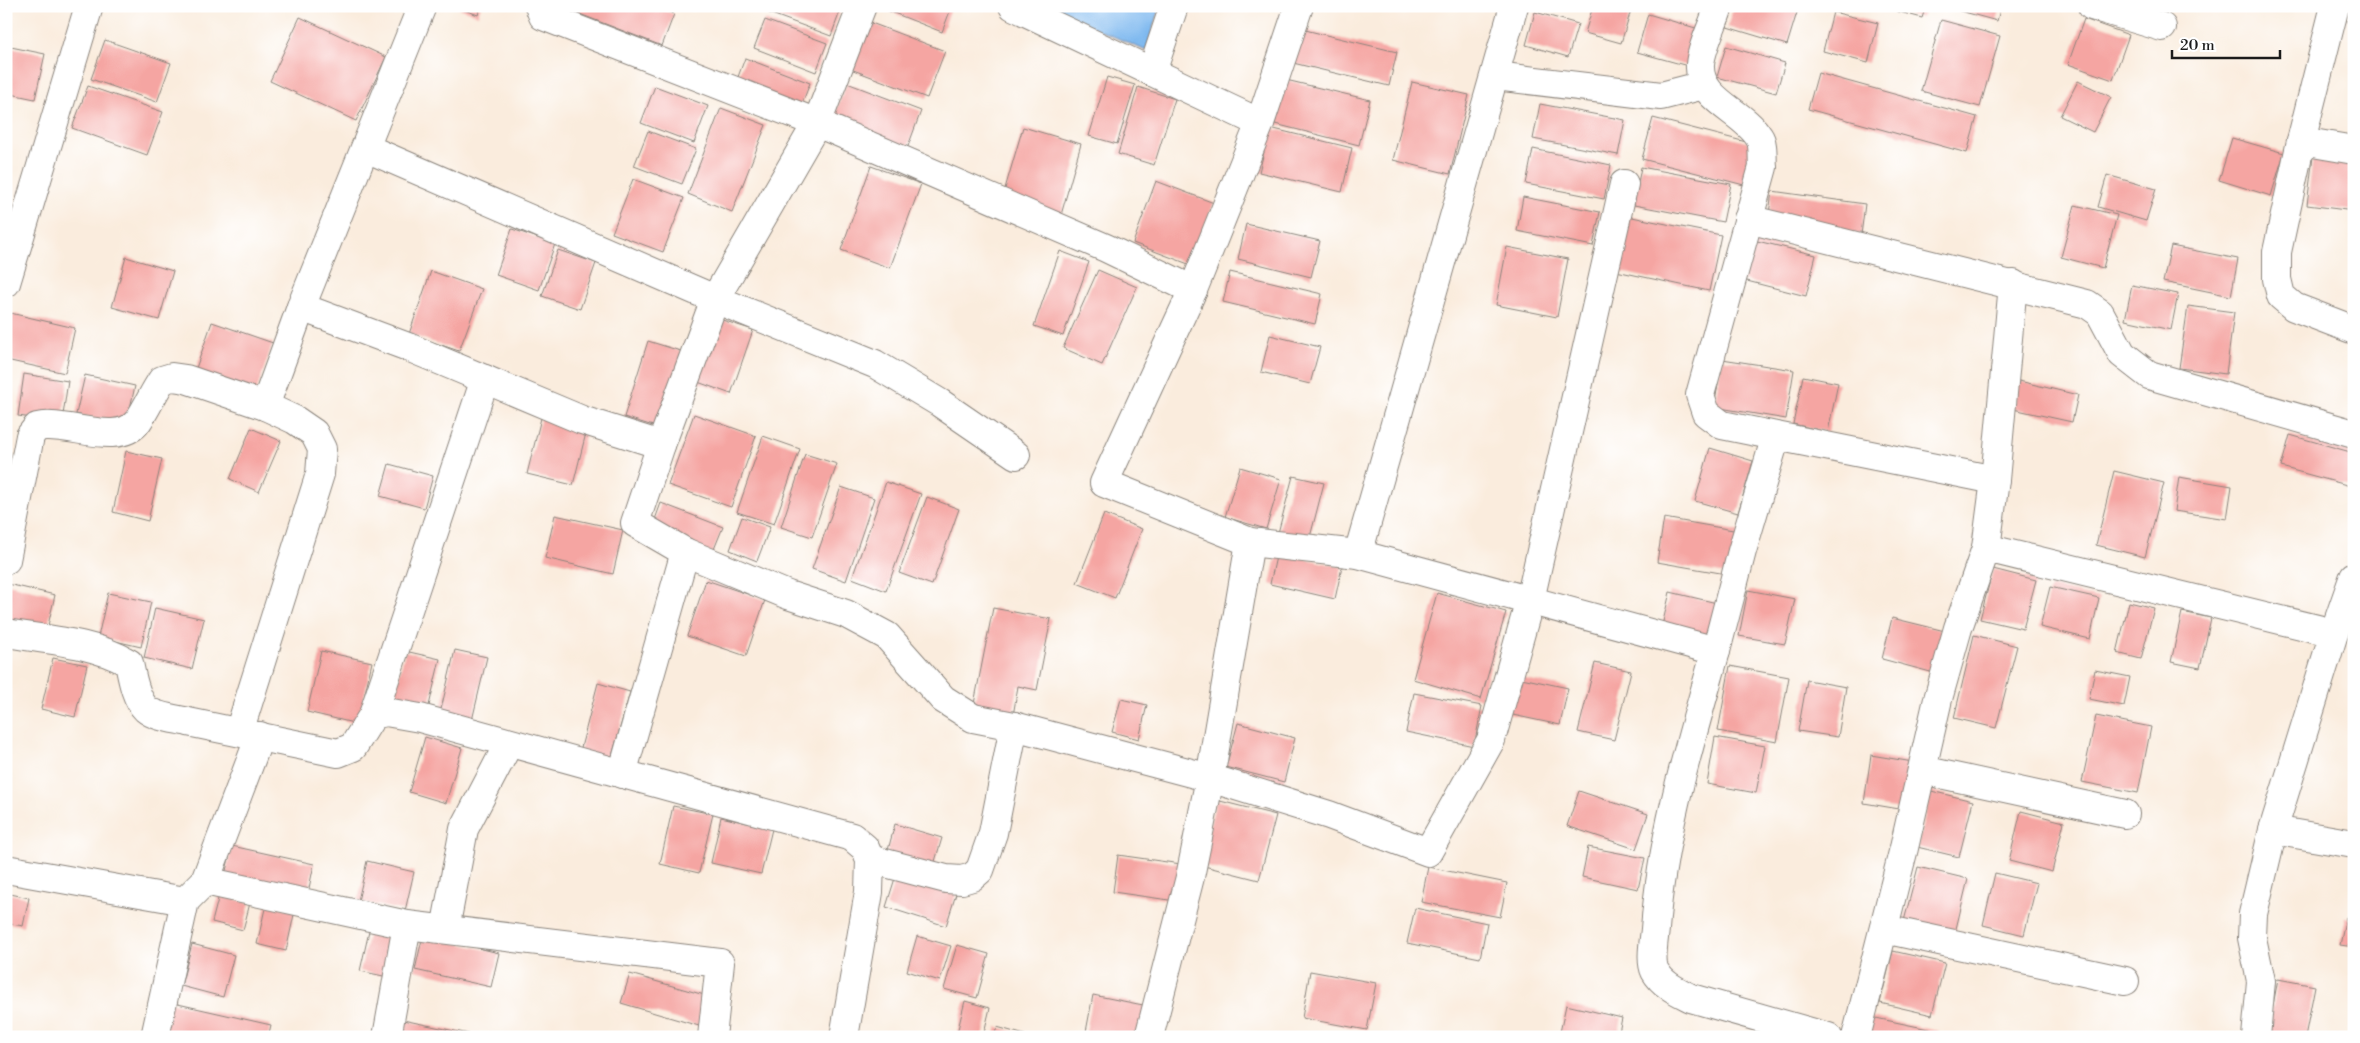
<svg xmlns="http://www.w3.org/2000/svg" width="2360" height="1043" font-family="'Libre Bodoni',serif">
<style>
.water{fill:#7db8ef;stroke:#4c6a86}
.building{fill:#f5a5a2}
.lines{fill:none;stroke-linecap:round;stroke-linejoin:round}
.minor-casing{stroke:#8b847c;stroke-width:30}
.minor{stroke:#fff;stroke-width:28}
</style>
<rect width="100%" height="100%" fill="#fff"/>
<filter id="ink" filterUnits="userSpaceOnUse"><feTurbulence type="fractalNoise" baseFrequency=".02" numOctaves="2"/><feDisplacementMap in="SourceGraphic" scale="10" xChannelSelector="R" yChannelSelector="G"/><feConvolveMatrix kernelMatrix="1 2 1 2 8 2 1 2 1" color-interpolation-filters="sRGB"/></filter>
<filter id="wash" filterUnits="userSpaceOnUse"><feTurbulence type="fractalNoise" baseFrequency=".0096" numOctaves="4" result="noise"/><feDisplacementMap in="SourceGraphic" scale="20" xChannelSelector="R" yChannelSelector="G"/><feGaussianBlur stdDeviation="1.12" result="paint"/><feColorMatrix in="noise" values="0 0 0 0 0 0 0 0 0 0 0 0 0 0 0 0 0 1.4 0 .05"/><feComposite in="paint" operator="in"/></filter>
<g filter="url(#wash)">
<rect width="100%" height="100%" fill="#faecdd"/>
<polygon class="water" points="1045,6 1160,6 1146,51"/>
<g id="blocks">
<g class="building">
<polygon points="454,6 481,6 478,15"/>
<polygon points="559,6 653,6 674,14 662,46"/>
<polygon points="772,6 842,6 831,36 769,13"/>
<polygon points="876,6 952,6 942,32"/>
<polygon points="1593,6 1619,6 1631,10 1621,43 1585,33"/>
<polygon points="1734,6 1799,6 1787,45 1727,27"/>
<polygon points="1897,6 1926,6 1922,18 1896,11"/>
<polygon points="1954,6 2001,6 1997,21 1953,9"/>
<polygon points="1535,12 1578,24 1568,57 1526,45"/>
<polygon points="1833,12 1878,23 1868,63 1823,51"/>
<polygon points="1648,14 1699,29 1688,66 1637,52"/>
<polygon points="300,17 386,57 356,121 270,81"/>
<polygon points="2084,19 2129,35 2113,80 2068,64"/>
<polygon points="765,20 827,43 816,72 754,48"/>
<polygon points="1941,20 2000,36 1980,107 1921,91"/>
<polygon points="866,21 945,51 927,98 848,68"/>
<polygon points="1301,29 1397,52 1389,86 1293,63"/>
<polygon points="105,40 171,63 157,102 91,79"/>
<polygon points="6,46 45,54 35,99 6,93"/>
<polygon points="1726,46 1785,63 1776,93 1717,77"/>
<polygon points="745,58 810,83 800,109 735,85"/>
<polygon points="1818,73 1977,117 1967,153 1808,109"/>
<polygon points="1107,77 1135,85 1117,144 1089,136"/>
<polygon points="1286,80 1370,100 1359,145 1275,124"/>
<polygon points="2078,81 2111,97 2093,132 2060,116"/>
<polygon points="1412,82 1469,95 1450,174 1393,160"/>
<polygon points="847,83 921,111 907,149 832,121"/>
<polygon points="88,86 163,112 147,155 72,128"/>
<polygon points="655,86 708,106 694,143 641,123"/>
<polygon points="1138,87 1175,99 1154,165 1118,154"/>
<polygon points="1540,104 1625,120 1618,155 1533,139"/>
<polygon points="721,108 766,125 732,212 688,194"/>
<polygon points="1653,118 1754,144 1744,185 1642,159"/>
<polygon points="1023,127 1081,144 1061,215 1002,199"/>
<polygon points="1270,128 1352,148 1342,192 1259,172"/>
<polygon points="648,131 696,149 682,184 634,166"/>
<polygon points="2232,138 2284,153 2271,196 2219,180"/>
<polygon points="1533,149 1611,165 1604,199 1526,184"/>
<polygon points="2313,156 2354,162 2354,211 2307,205"/>
<polygon points="871,166 921,184 890,268 841,250"/>
<polygon points="1641,167 1731,184 1723,222 1634,205"/>
<polygon points="2107,175 2156,189 2146,221 2098,207"/>
<polygon points="633,179 684,198 663,252 612,233"/>
<polygon points="1156,181 1214,203 1191,265 1133,243"/>
<polygon points="1772,191 1865,204 1861,235 1768,222"/>
<polygon points="1523,197 1600,212 1593,246 1517,231"/>
<polygon points="2075,205 2117,215 2103,268 2061,257"/>
<polygon points="1627,216 1721,235 1709,291 1616,271"/>
<polygon points="1246,224 1320,241 1311,277 1238,259"/>
<polygon points="512,229 555,244 539,290 496,275"/>
<polygon points="1753,240 1816,255 1806,296 1743,280"/>
<polygon points="2171,246 2238,259 2231,296 2163,282"/>
<polygon points="1507,247 1568,259 1557,317 1496,305"/>
<polygon points="558,250 596,263 580,309 542,296"/>
<polygon points="1060,251 1089,262 1063,336 1034,326"/>
<polygon points="126,257 173,271 159,320 112,307"/>
<polygon points="1098,270 1137,287 1102,365 1063,348"/>
<polygon points="431,271 482,289 459,351 409,334"/>
<polygon points="1230,272 1322,294 1315,324 1223,302"/>
<polygon points="2132,285 2178,294 2171,330 2125,320"/>
<polygon points="2188,306 2234,312 2226,374 2179,368"/>
<polygon points="6,312 75,328 65,373 6,360"/>
<polygon points="716,318 753,330 731,394 695,381"/>
<polygon points="212,322 273,343 254,398 193,377"/>
<polygon points="1270,335 1320,347 1310,384 1261,372"/>
<polygon points="648,341 687,353 663,429 624,417"/>
<polygon points="1722,359 1794,370 1786,419 1714,407"/>
<polygon points="24,374 68,381 62,422 18,416"/>
<polygon points="85,375 135,386 126,426 76,414"/>
<polygon points="1803,376 1838,383 1828,432 1793,424"/>
<polygon points="2019,381 2078,395 2072,422 2013,409"/>
<polygon points="694,414 756,436 731,507 668,485"/>
<polygon points="541,418 587,429 573,485 527,474"/>
<polygon points="251,428 281,441 259,492 230,479"/>
<polygon points="2290,435 2354,453 2354,487 2281,467"/>
<polygon points="763,436 800,449 774,524 737,512"/>
<polygon points="1710,448 1753,461 1738,513 1695,501"/>
<polygon points="126,451 162,459 148,521 113,512"/>
<polygon points="805,454 837,464 812,537 781,527"/>
<polygon points="389,464 433,476 424,508 380,496"/>
<polygon points="1240,467 1281,479 1266,529 1225,517"/>
<polygon points="2114,471 2164,483 2145,557 2096,545"/>
<polygon points="1293,476 1324,483 1309,541 1278,533"/>
<polygon points="2179,477 2232,486 2227,519 2174,511"/>
<polygon points="886,482 921,494 886,591 852,578"/>
<polygon points="841,487 874,498 846,581 812,569"/>
<polygon points="927,497 959,509 932,585 899,573"/>
<polygon points="661,503 723,527 710,559 649,536"/>
<polygon points="1104,514 1142,529 1115,598 1077,583"/>
<polygon points="555,515 623,530 613,574 545,558"/>
<polygon points="742,517 770,527 757,561 730,550"/>
<polygon points="1664,518 1739,531 1732,575 1657,562"/>
<polygon points="1277,552 1342,567 1335,599 1270,584"/>
<polygon points="1993,569 2036,580 2023,629 1980,619"/>
<polygon points="706,580 765,600 746,656 687,636"/>
<polygon points="8,584 55,595 46,634 6,625 6,593"/>
<polygon points="2050,587 2099,598 2090,639 2040,627"/>
<polygon points="1748,590 1795,599 1785,644 1739,636"/>
<polygon points="1670,592 1717,603 1708,645 1660,634"/>
<polygon points="108,593 151,602 141,647 98,637"/>
<polygon points="1437,593 1506,612 1481,699 1413,679"/>
<polygon points="2129,602 2154,608 2141,659 2117,653"/>
<polygon points="155,608 204,619 192,669 144,658"/>
<polygon points="993,608 1051,619 1037,690 1018,686 1013,716 973,709"/>
<polygon points="2182,612 2211,618 2200,668 2171,662"/>
<polygon points="1892,618 1949,632 1938,674 1882,659"/>
<polygon points="1974,635 2017,646 1996,728 1954,718"/>
<polygon points="455,650 487,657 470,729 438,722"/>
<polygon points="321,651 372,662 358,724 307,712"/>
<polygon points="405,651 440,659 428,710 393,702"/>
<polygon points="53,658 87,665 75,717 41,709"/>
<polygon points="1595,663 1631,671 1614,740 1578,732"/>
<polygon points="1730,666 1789,677 1777,742 1718,731"/>
<polygon points="2095,670 2130,677 2124,706 2089,699"/>
<polygon points="1517,677 1568,688 1560,725 1508,714"/>
<polygon points="1807,680 1846,687 1838,737 1798,731"/>
<polygon points="598,683 630,692 610,763 579,755"/>
<polygon points="1414,693 1482,706 1474,746 1406,732"/>
<polygon points="1121,699 1147,705 1139,739 1112,732"/>
<polygon points="2096,716 2151,727 2138,793 2082,782"/>
<polygon points="1238,723 1295,738 1284,782 1226,767"/>
<polygon points="425,737 462,748 446,803 409,792"/>
<polygon points="1715,737 1765,746 1756,793 1707,784"/>
<polygon points="1871,755 1913,762 1905,810 1864,803"/>
<polygon points="1579,791 1648,814 1636,849 1567,826"/>
<polygon points="1931,791 1973,801 1959,857 1917,847"/>
<polygon points="1216,800 1276,815 1259,880 1200,865"/>
<polygon points="673,806 713,814 699,873 660,864"/>
<polygon points="2021,811 2064,822 2052,872 2009,861"/>
<polygon points="721,817 772,829 761,874 711,863"/>
<polygon points="895,824 942,838 930,878 884,865"/>
<polygon points="232,846 314,864 307,898 224,879"/>
<polygon points="1588,847 1645,858 1638,889 1582,877"/>
<polygon points="1118,855 1181,864 1176,901 1113,892"/>
<polygon points="367,861 414,872 405,911 358,901"/>
<polygon points="1428,867 1507,883 1500,917 1421,902"/>
<polygon points="1918,867 1968,879 1955,933 1904,921"/>
<polygon points="1995,873 2037,883 2024,935 1983,925"/>
<polygon points="896,875 956,894 946,926 886,907"/>
<polygon points="6,893 29,898 23,926 6,923"/>
<polygon points="219,895 250,903 243,930 212,922"/>
<polygon points="266,904 295,910 286,951 257,944"/>
<polygon points="1415,908 1487,923 1480,958 1407,943"/>
<polygon points="2346,917 2354,918 2354,947 2340,945"/>
<polygon points="370,927 398,933 388,977 360,971"/>
<polygon points="423,935 499,953 491,987 415,970"/>
<polygon points="917,936 951,946 940,981 907,971"/>
<polygon points="192,944 234,955 223,997 181,986"/>
<polygon points="957,945 989,954 977,998 944,989"/>
<polygon points="1893,951 1945,963 1932,1015 1880,1003"/>
<polygon points="1310,971 1376,983 1367,1030 1302,1018"/>
<polygon points="630,974 708,996 699,1026 621,1003"/>
<polygon points="2278,979 2315,986 2305,1037 2267,1037"/>
<polygon points="1093,995 1148,1006 1142,1037 1085,1037"/>
<polygon points="965,1001 990,1008 983,1037 956,1037"/>
<polygon points="169,1002 271,1025 268,1037 161,1037"/>
<polygon points="1566,1005 1622,1018 1618,1037 1559,1037"/>
<polygon points="1871,1017 1938,1031 1937,1037 1867,1037"/>
<polygon points="403,1020 469,1034 469,1037 399,1037"/>
<polygon points="997,1027 1025,1035 1025,1037 994,1037"/>
</g>
</g>
</g>
<g filter="url(#ink)">
<use href="#blocks" fill-opacity="0" stroke="#8b847c" stroke-width="1"/>
<g class="lines">
<g class="minor-casing">
<g id="minor">
<polyline points="422,6 301,307 408,347 582,420 661,445 635,523 685,552 788,595 846,614 887,636 943,699 973,718 1014,726 1210,778 1190,877 1149,1037"/>
<polyline points="539,6 543,16 817,123 715,299 661,445"/>
<polyline points="862,6 817,123 1106,248 1193,290 1260,123 1299,6"/>
<polyline points="1013,6 1260,123"/>
<path d="M1719,6C1714,23 1701,48 1700,65C1698,100 1743,111 1759,137C1764,144 1762,159 1763,167L1700,395L1706,413L1722,425L1776,436"/>
<polyline points="2092,6 2162,27"/>
<polyline points="2335,6 2301,141 2277,252 2277,279 2281,296 2294,307 2354,330"/>
<polyline points="1152,72 1174,6"/>
<polyline points="1495,76 1661,96 1704,85"/>
<polyline points="2301,141 2354,150"/>
<polyline points="366,148 715,299 875,364 940,403 1016,455"/>
<polyline points="1748,219 2087,304 2100,313 2122,354 2149,375 2354,434"/>
<polyline points="6,283 89,6"/>
<polyline points="1193,290 1104,483 1250,542 1358,554 1716,651 1742,551 1776,436 1995,480 1986,548 1958,628 1938,699 1904,848 1856,1037"/>
<polyline points="265,406 301,307"/>
<polyline points="1995,480 2013,284"/>
<polyline points="1250,542 1210,778 1329,815 1428,852 1491,740 1530,600 1624,184"/>
<polyline points="1986,548 2334,633 2273,830 2253,914 2252,938 2261,981 2256,1037"/>
<polyline points="1358,554 1514,6"/>
<path d="M6,560L30,436L37,427C65,420 119,448 138,421C147,408 153,393 162,380L172,377L186,379L265,406L295,420L314,433L322,449L320,474L239,732"/>
<path d="M6,633C47,640 93,642 129,663C132,677 135,698 146,709C155,717 176,719 188,722L338,753L353,747L373,715L386,712L420,718L852,837L865,848L870,859L869,892L844,1037"/>
<polyline points="2334,633 2354,576"/>
<path d="M1716,651C1690,743 1662,833 1655,929C1654,940 1650,961 1655,971C1663,985 1677,991 1691,998L1828,1037"/>
<polyline points="373,715 485,379"/>
<polyline points="1922,770 2125,814"/>
<polyline points="622,774 685,552"/>
<polyline points="2273,830 2354,844"/>
<polyline points="870,859 946,879 962,880 972,877 980,870 993,833 1014,726"/>
<polyline points="6,869 185,901"/>
<polyline points="205,881 407,925 720,963 712,1037"/>
<polyline points="445,929 464,829 509,743"/>
<polyline points="1884,929 2125,981"/>
<polyline points="155,1037 185,901 205,881 260,736"/>
<polyline points="387,1037 407,925"/>
</g>
</g>
<use href="#minor" class="minor"/>
</g>
</g>
<rect width="2360" height="1043" fill="none" stroke="#fff" stroke-width="25"/>
<path d="M2172 50v8h108v-8" fill="none" stroke="#1c1c1c" stroke-width="2.5"/>
<text x="2180" y="50" font-size="15" fill="#1c1c1c" stroke="#ffffff" stroke-width="4" paint-order="stroke">20 m</text>
</svg>
